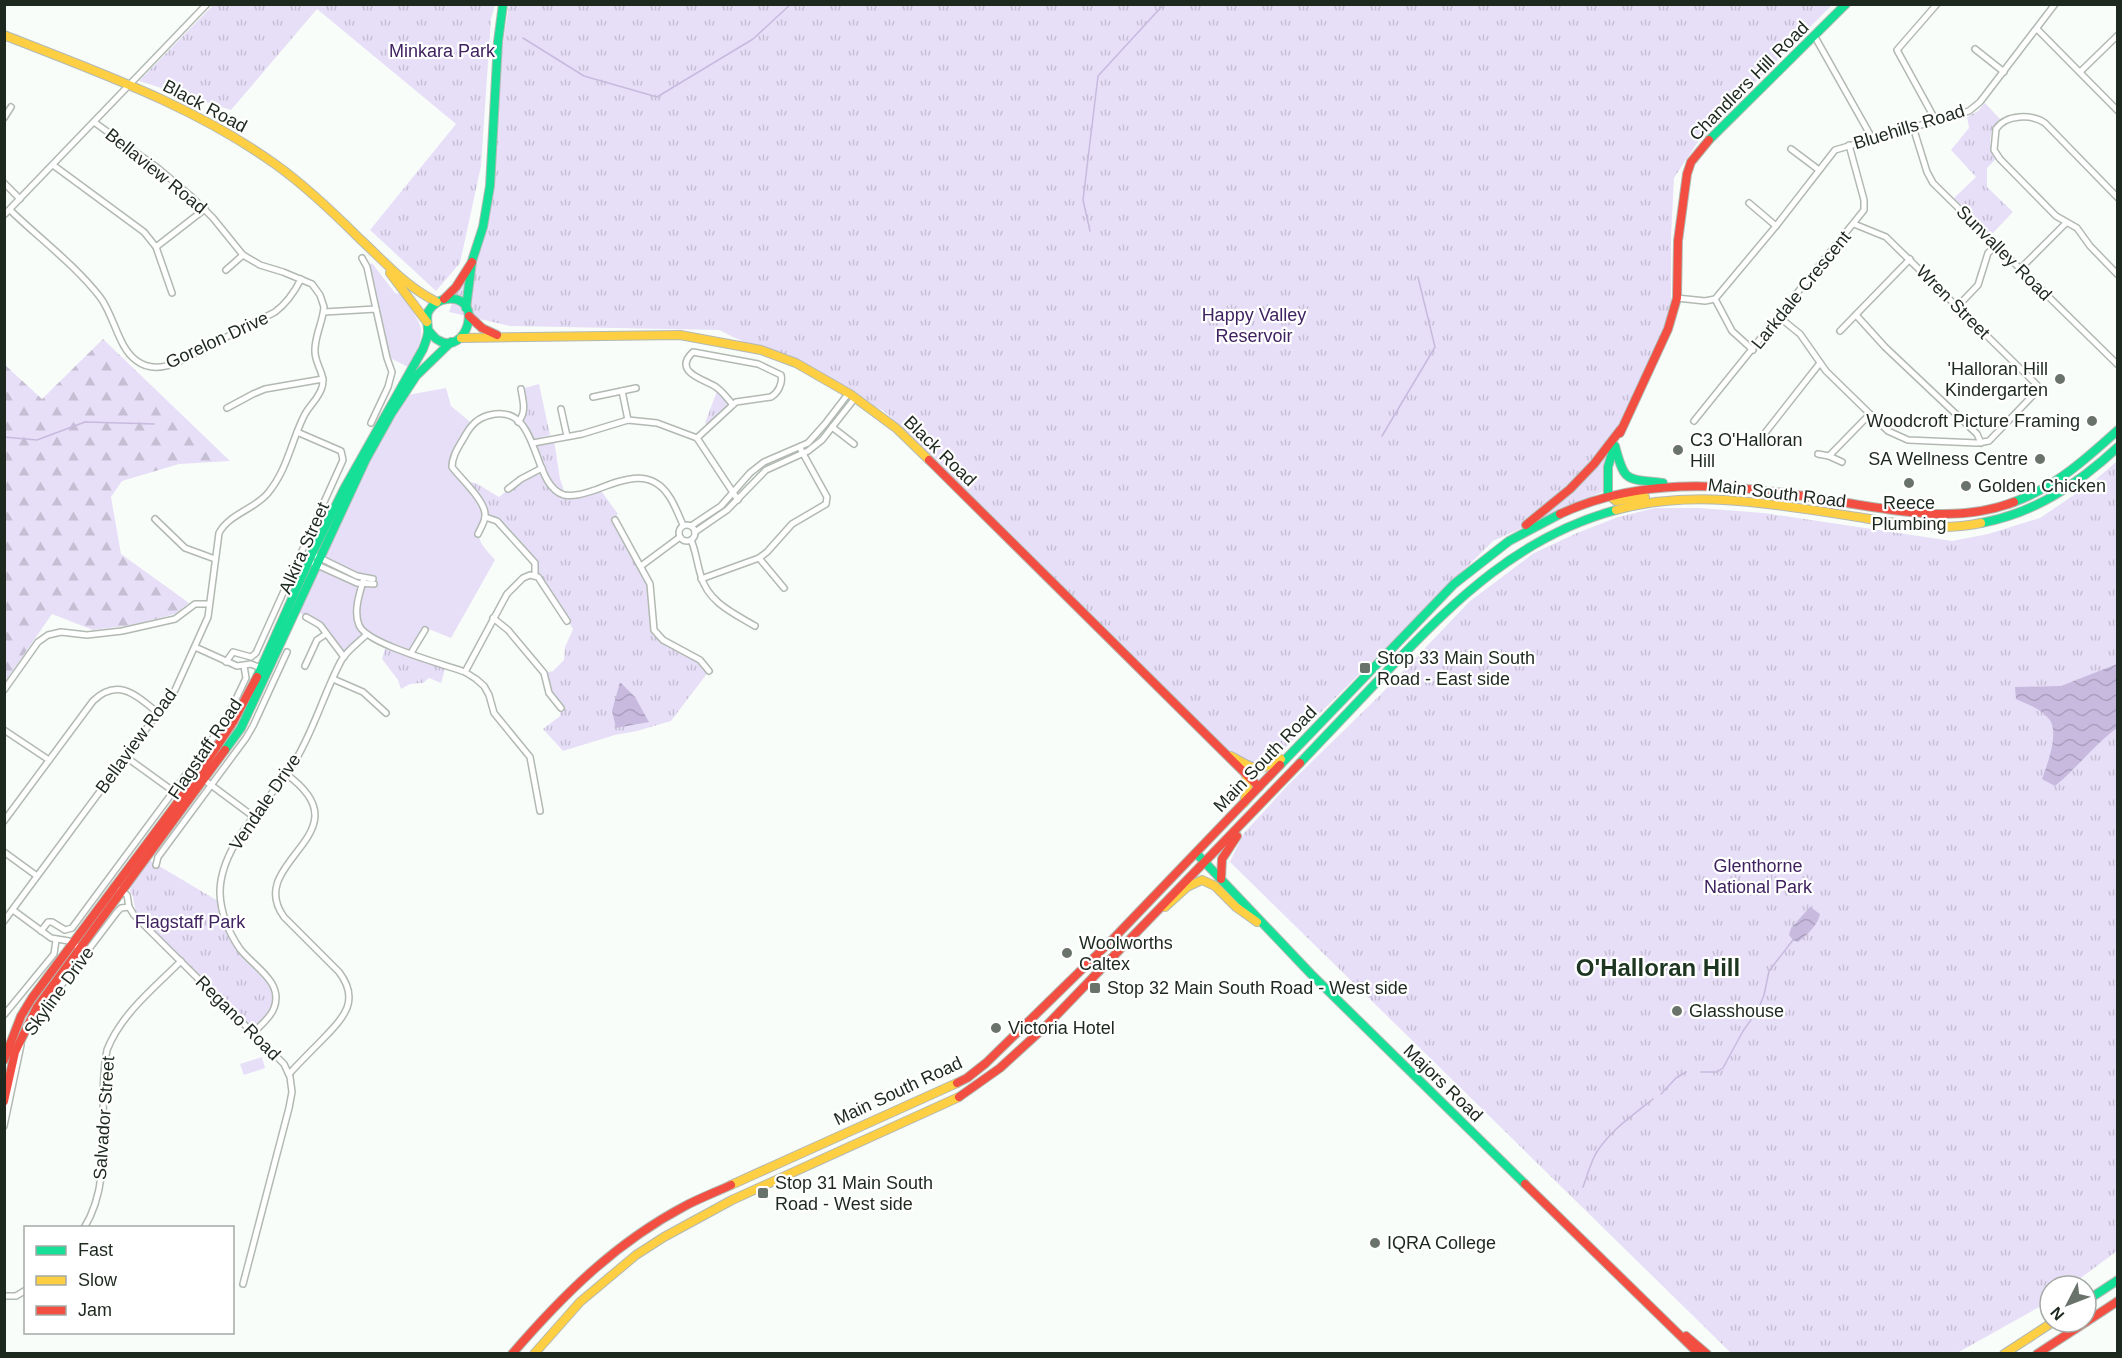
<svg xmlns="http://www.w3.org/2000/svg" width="2122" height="1358" font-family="Helvetica,sans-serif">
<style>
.grass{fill:#e7dff8}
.forest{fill:url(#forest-firs)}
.park{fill:url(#park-tufts)}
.water{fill:url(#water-waves)}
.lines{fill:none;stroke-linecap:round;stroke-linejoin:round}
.stream{stroke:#c7bade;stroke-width:1.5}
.street-casing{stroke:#b2b9b3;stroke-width:8}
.fast-casing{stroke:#b2b9b3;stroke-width:10}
.slow-casing{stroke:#b2b9b3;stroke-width:10}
.jam-casing{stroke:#b2b9b3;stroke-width:10}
.street{stroke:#fefffe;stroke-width:5}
.fast{stroke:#16e098;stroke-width:8}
.slow{stroke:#ffcf43;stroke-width:8}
.jam{stroke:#f24e42;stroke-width:8}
.poi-dot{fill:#6a736b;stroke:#fff;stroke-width:2}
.labels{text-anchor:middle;stroke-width:4.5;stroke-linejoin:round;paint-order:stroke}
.park-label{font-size:18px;fill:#3f2260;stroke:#fff}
.street-label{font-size:18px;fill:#1d281e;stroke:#fff}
.poi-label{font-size:18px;fill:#1d281e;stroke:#fff;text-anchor:start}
.district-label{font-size:24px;font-weight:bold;fill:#1d3621;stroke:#fff}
</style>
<defs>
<pattern id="forest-firs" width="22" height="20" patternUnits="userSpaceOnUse" patternTransform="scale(1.5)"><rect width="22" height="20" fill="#e7dff8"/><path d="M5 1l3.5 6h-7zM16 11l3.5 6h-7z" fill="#c6bfd4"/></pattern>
<pattern id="park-tufts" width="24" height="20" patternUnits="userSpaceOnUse" patternTransform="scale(1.5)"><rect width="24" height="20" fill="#e7dff8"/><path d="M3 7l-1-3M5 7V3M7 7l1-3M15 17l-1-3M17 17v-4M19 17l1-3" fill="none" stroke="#c6bfd4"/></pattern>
<pattern id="water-waves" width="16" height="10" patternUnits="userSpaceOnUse" patternTransform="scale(1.5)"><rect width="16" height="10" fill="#c7bade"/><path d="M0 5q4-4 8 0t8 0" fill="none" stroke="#aaa0be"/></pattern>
</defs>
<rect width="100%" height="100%" fill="#f9fdf9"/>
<g class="grass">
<path d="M372,263L395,293L400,294C423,325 430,331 408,367L390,358L369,266Z"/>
<path d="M446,388L451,406L469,421L471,426L452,460V467L485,510C476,539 475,537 495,560L451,638L426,628L411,653L366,635L344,657L320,625L295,610L321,552L402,396Z"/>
<polygon points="262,1057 265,1068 244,1075 240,1064"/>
</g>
<polygon class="forest" points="103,339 230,461 179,464 122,481 111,497 121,554 189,603 175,614 133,625 93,630 52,614 5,682 5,365 42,399"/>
<g class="park">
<polygon points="213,5 495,5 491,19 481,166 460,263 436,291 370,230 456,124 317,9 231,110 139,81"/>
<polygon points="509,5 1832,5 1702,136 1674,178 1671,237 1671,312 1605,459 1604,491 1493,541 1256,777 884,411 719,330 510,326 449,312 490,196 499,69"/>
<path d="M1985,103L2000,119C1989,130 1987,145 1996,159L1987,168V187L2013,212L1991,235L1954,198L1976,177L1951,150L1969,128L1967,117L1978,111Z"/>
<polygon points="539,384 550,435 535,439 520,420 523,416 521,389"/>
<polygon points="717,391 726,400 727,406 707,425 705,423"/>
<polygon points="554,440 560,479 564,490 561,493 570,496 599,488 618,514 615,517 650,584 654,630 663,640 700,660 709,671 671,721 637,731 615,735 563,751 543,729 560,716 561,708 553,699 544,673 553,671 564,660 565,647 573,629 538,577 535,563 497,521 485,517 485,510 466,482 476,483 499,497 521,479 542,468 534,447 541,443"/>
<polygon points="2117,461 2117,1251 2070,1286 2050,1286 2050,1301 1957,1353 1731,1353 1230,862 1243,834 1288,785 1380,695 1470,601 1534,553 1577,533 1618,517 1655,508 1699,508 1764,513 1952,541 1988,534 2040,518 2093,482"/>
<polygon points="386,646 446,666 441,683 429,678 423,683 410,684 401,689 398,680 382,659"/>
<path d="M149,860L218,901C221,920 228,938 240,953C263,981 292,987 258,1024H249L136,913L133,897L130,891L131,886Z"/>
</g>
<g class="water">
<path d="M2117,664V728C2094,745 2078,767 2055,786L2042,779C2047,765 2060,732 2049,719C2041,709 2027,704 2016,699L2015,687L2061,686Z"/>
<polygon points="620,682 635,697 649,722 616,728 612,711"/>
<path d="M1810,907L1820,914C1818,925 1807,935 1798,942L1793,940L1789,935L1791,928Z"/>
</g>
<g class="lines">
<g class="stream">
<polyline points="523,38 584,76 657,97 753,39 791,4"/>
<polyline points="1090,231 1083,200 1098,76 1164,4"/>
<polyline points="1382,436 1435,347 1418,277"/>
<polyline points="4,437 37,440 85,422 154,424"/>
<polyline points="1701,1072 1717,1072 1723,1068 1743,1031 1758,1010 1764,995 1769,971 1793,940"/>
<polyline points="1661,1094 1676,1078 1686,1072"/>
<path d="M1583,1187C1587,1176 1590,1165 1595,1155C1609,1131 1632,1116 1653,1099"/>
</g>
<g class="street-casing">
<g id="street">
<polyline points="2037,29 2118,111"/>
<polyline points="1815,37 1872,138"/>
<polyline points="1975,49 2004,72"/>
<polyline points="2080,72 2118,35"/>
<polyline points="4,118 11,107"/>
<polyline points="1936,121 1897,50 1937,4"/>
<polyline points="1913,127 1927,172 1933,183 2118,365"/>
<polyline points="1791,149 1819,170"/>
<polyline points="53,165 144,232 156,247 172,293"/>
<polyline points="4,183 20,199"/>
<path d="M2118,198L2045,123C2032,114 2006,114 1996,129L1994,150L2000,159L2056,216L2077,228L2090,246L2118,275"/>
<polyline points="1749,203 1776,226"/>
<path d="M10,210C40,239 74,264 100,297C114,315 118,348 137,361C149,370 163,368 176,363L275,312C287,303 294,293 301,279"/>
<polyline points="4,215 207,4"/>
<polyline points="156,247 205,209"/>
<polyline points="362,258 367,267 376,309"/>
<polyline points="2020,269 2066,223"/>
<polyline points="226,270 243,255"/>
<polyline points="1677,298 1705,301 1715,299 1776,226 1835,150 1969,111 1980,102 2055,4"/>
<polyline points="1715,299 1732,331 1753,350"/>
<polyline points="1957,307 1978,285 1988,253 1996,246"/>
<polyline points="324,312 376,309 387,358 392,372 388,387 371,423"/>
<polyline points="1856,315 1885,347 1977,434 1981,443"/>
<polyline points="1779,317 1800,334 1826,371 1870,414 1888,431 1908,440 1977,443 1989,441 2037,391 2037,385 2033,381 1886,237 1854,224"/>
<polyline points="1840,331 1910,259"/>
<polyline points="622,391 628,420"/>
<polyline points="593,397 636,388"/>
<polyline points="227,408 253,394 265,389 323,379"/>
<polyline points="561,409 567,436"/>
<polyline points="1694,421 1864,210 1864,200 1849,145"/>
<path d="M518,422C527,412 523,401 521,389"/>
<polyline points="832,427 854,444"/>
<path d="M697,438L736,402L771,397C778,393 783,383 781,375L758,364L693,352C671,373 707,380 716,387C723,392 728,399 733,405"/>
<polyline points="1761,438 1820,363"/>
<polyline points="533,443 582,434 628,420 657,423 697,438 738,500"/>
<polyline points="1818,454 1829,456 1870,414"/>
<polyline points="1829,456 1842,462"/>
<polyline points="508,489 521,479 542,468"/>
<polyline points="485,517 497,521 535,563 535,575"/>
<polyline points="155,519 185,548 215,559"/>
<polyline points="615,520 650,584 654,630 663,640 700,660 709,671"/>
<circle cx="687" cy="533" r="8"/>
<polyline points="691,526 721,506 750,473 764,462 808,443 825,424 848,394"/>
<polyline points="695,532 727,510 766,470 808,451 822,440 855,398"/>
<path d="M478,534C480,529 485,522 485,516C487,502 460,478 452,467C452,455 460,445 466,434C472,424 478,418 490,415C541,402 530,485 564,495C575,497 585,493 595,490C622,480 650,467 669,496C675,505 679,516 683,525"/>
<path d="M691,540C696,551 697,564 701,576C708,602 733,613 755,626"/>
<polyline points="316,556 357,576 373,579"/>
<polyline points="759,558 784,588"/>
<polyline points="313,563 357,583 374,584"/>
<polyline points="641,566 680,537"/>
<path d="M364,578C360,592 353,611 359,625C366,644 443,664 465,672L476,679L484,686L489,695L494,713L530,757L540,811"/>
<polyline points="701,579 759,558 767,552 792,524 826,504 827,497 800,448"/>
<polyline points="306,617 320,625 344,657"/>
<polyline points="493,618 508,630 544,673 549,693 561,708"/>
<polyline points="195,647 237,666 251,664 263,669"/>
<polyline points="411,653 425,630"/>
<polyline points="226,662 233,652 251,657 256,653 343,460 341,451 297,432"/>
<polyline points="305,666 317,640 326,634"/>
<polyline points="465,672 507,594 523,578 530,575 538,577 567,621"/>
<polyline points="333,679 363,692 386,713"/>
<polyline points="4,690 38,642 48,635 61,632 87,635 122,631 175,619 195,604 209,604"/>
<polyline points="4,730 49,760"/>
<polyline points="126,757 173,791"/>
<path d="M286,774C369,834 243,861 284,917L339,972C361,1001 343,1018 322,1040C311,1051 300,1062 289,1074"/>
<polyline points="207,782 254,817"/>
<path d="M4,821L93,701C118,677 136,695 158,713"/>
<polyline points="4,852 37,876"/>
<polyline points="156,865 158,857 246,738 253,726 287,652"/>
<polyline points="114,886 127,895 129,907 134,915 284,1064 290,1077 292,1092 289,1108 243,1284"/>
<polyline points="13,910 51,938 69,941 80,948"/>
<path d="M4,921L175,690L208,617L219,533C229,514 255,509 268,493C287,470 291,443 303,418C308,406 319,399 322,387C326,375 315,364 315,352C314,337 323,322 324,307L320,295L312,284L283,272L260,265L243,255L213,218L193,198L159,169L94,122"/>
<polyline points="41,931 48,922 52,922 65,930 72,928 225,722 246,678 244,666"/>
<polyline points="4,1015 54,954 56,940"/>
<polyline points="32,1024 117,912 121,908 129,907"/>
<path d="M254,1032C261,1025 271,1017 274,1008C284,982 254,967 240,949C229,933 221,913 220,894C219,844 271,801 295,761C314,730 324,693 341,661C346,651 358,643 366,635"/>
<polyline points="4,1126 21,1045"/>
<path d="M84,1228C116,1177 96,1106 107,1050C121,1014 154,988 181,961"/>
<polyline points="4,1296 16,1296 26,1290"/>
</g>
</g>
<g class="fast-casing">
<g id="fast">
<polyline points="1709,140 1846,4"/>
<polyline points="466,308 472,261 483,227 490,186 498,42 503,4"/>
<path d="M1615,446C1625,484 1626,478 1663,483"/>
<polyline points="1608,496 1608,467 1614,447"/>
<path d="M2014,502C2055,487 2086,459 2118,430"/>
<path d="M1981,523C2035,513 2078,484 2118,447"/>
<path d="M257,677L312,554L344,489L423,349C425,343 428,337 428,331C428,324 426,319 428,312C432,305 439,300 447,299C486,295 466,358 438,340C434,338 431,333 428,330"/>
<polyline points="225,750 241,728 366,459 391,414 416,376 451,342"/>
<path d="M1300,763C1330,731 1361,699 1391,667C1457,598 1521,536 1616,510"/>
<polyline points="1280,765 1454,584 1509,541 1560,514"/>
<polyline points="1196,853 1311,974 1525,1184"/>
<polyline points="2086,1301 2118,1280"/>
</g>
</g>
<g class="slow-casing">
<g id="slow">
<path d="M4,35C97,72 193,105 275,164C306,186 333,212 360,239C385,262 406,287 437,302"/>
<polyline points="390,273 427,322"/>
<polyline points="461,338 680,335 761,350 796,363 850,394 896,428 929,460"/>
<polyline points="1611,497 1616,501 1645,497"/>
<path d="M1616,510C1695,488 1778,505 1858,517C1899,524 1938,532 1981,523"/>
<path d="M1231,756C1254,769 1257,774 1281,759"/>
<polyline points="1244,803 1248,786 1246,774"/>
<polyline points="1165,907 1187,887 1202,880 1215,886 1236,907 1257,922"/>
<polyline points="731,1185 957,1083"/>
<polyline points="534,1354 580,1302 636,1255 664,1237 732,1200 959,1097"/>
<polyline points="2004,1354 2053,1322"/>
</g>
</g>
<g class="jam-casing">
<g id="jam">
<polyline points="444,299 456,287 472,262"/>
<polyline points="469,316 482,328 497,335"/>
<polyline points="1620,433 1668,329 1677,298 1678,241 1687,174 1691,162 1709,140"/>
<polyline points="929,460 1259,787"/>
<path d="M1560,514C1653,471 1751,487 1847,503C1903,512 1960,523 2014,502"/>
<polyline points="1526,525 1570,489 1594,464 1621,429"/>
<polyline points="1221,879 1222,859 1237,836"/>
<polyline points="4,1060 21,1016 32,998 198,775 233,722 257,677"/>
<polyline points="957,1083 967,1078 986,1063 1113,939 1280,765"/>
<polyline points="959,1097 1000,1068 1047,1025 1300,763"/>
<polyline points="4,1101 15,1052 37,1007 225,750"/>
<polyline points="1525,1184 1699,1354"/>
<polyline points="2086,1322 2118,1301"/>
<polyline points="1686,1336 1707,1354"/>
<path d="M512,1354C563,1295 615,1243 685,1206C700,1198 716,1192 731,1185"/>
<polyline points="2037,1354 2086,1322"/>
</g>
</g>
<use href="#street" class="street"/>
<use href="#fast" class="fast"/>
<use href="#slow" class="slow"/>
<use href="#jam" class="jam"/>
</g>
<g class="poi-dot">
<circle cx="2060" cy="379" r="6"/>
<circle cx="2092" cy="421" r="6"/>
<circle cx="1678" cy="450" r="6"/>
<circle cx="2040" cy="459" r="6"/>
<circle cx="1909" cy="483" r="6"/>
<circle cx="1966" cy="486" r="6"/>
<rect x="1359" y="662" width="12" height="12" rx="3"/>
<circle cx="1067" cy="953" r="6"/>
<rect x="1089" y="982" width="12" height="12" rx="3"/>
<circle cx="1677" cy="1011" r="6"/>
<circle cx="996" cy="1028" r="6"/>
<rect x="757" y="1187" width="12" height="12" rx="3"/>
<circle cx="1375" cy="1243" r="6"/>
</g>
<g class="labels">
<g class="park-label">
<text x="442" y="57">Minkara Park</text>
<text x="1254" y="321">Happy Valley<tspan x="1254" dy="21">Reservoir</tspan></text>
<text x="1758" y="872">Glenthorne<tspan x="1758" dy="21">National Park</tspan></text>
<text x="190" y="928">Flagstaff Park</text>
</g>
<g class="street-label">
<text transform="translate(1749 81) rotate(-45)" y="6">Chandlers Hill Road</text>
<text transform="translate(205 106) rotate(28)" y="6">Black Road</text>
<text transform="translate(1909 127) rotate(-17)" y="6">Bluehills Road</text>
<text transform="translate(156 171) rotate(39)" y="6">Bellaview Road</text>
<text transform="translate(2004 253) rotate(45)" y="6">Sunvalley Road</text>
<text transform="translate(1801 290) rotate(-51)" y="6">Larkdale Crescent</text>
<text transform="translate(1953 302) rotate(45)" y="6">Wren Street</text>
<text transform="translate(217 340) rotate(-25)" y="6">Gorelon Drive</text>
<text transform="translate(940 451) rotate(44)" y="6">Black Road</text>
<text transform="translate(1777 493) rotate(7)" y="6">Main South Road</text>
<text transform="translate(304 548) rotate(-66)" y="6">Alkira Street</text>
<text transform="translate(136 741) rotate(-54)" y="6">Bellaview Road</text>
<text transform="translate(205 749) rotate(-56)" y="6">Flagstaff Road</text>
<text transform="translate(1265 759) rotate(-46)" y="6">Main South Road</text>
<text transform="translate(265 802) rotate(-56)" y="6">Vendale Drive</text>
<text transform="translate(59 991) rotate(-54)" y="6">Skyline Drive</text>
<text transform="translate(238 1018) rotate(45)" y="6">Regano Road</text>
<text transform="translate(1443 1083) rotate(44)" y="6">Majors Road</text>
<text transform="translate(898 1091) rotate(-25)" y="6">Main South Road</text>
<text transform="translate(104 1118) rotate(-86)" y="6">Salvador Street</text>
</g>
<g class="poi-label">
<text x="2048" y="375" text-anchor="end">'Halloran Hill<tspan x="2048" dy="21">Kindergarten</tspan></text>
<text x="2080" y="427" text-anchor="end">Woodcroft Picture Framing</text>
<text x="1690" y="446">C3 O'Halloran<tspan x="1690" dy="21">Hill</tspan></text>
<text x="2028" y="465" text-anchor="end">SA Wellness Centre</text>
<text x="1978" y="492">Golden Chicken</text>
<text x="1909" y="509" text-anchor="middle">Reece<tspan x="1909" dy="21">Plumbing</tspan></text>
<text x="1377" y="664">Stop 33 Main South<tspan x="1377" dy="21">Road - East side</tspan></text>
<text x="1079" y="949">Woolworths<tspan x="1079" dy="21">Caltex</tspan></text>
<text x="1107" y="994">Stop 32 Main South Road - West side</text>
<text x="1689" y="1017">Glasshouse</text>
<text x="1008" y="1034">Victoria Hotel</text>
<text x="775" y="1189">Stop 31 Main South<tspan x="775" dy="21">Road - West side</tspan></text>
<text x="1387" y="1249">IQRA College</text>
</g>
<g class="district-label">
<text x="1658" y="976">O'Halloran Hill</text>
</g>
</g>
<rect width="2122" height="1358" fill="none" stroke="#1d281e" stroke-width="12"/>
<rect x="24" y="1226" width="210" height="108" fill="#ffffff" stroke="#a5a9a5" stroke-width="1.5"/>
<rect x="36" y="1246" width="30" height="9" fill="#16e098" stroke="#a5a9a5" stroke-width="1.5"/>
<text x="78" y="1256" font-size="18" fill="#1d281e">Fast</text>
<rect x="36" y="1276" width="30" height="9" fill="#ffcf43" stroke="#a5a9a5" stroke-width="1.5"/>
<text x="78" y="1286" font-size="18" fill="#1d281e">Slow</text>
<rect x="36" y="1306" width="30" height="9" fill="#f24e42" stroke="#a5a9a5" stroke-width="1.5"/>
<text x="78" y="1316" font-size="18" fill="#1d281e">Jam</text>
<g transform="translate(2068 1304) rotate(228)"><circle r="28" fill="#ffffff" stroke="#a5a9a5" stroke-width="1.5"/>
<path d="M0-4.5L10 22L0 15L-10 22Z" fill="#6a736b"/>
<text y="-9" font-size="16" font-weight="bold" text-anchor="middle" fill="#1d281e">N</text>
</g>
</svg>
